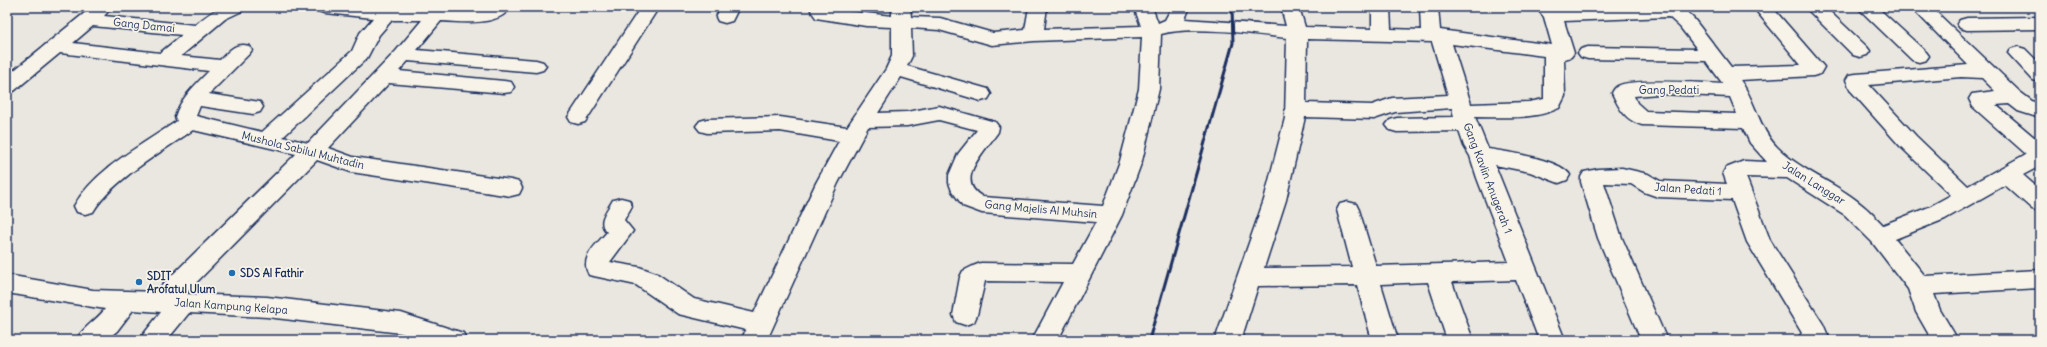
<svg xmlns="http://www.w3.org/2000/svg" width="2047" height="347" font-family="Delius,sans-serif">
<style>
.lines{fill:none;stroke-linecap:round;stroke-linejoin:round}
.minor-casing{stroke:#1b2f5e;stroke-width:3}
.minor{fill:#f7f3e8;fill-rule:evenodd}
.rail{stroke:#1b2f5e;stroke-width:3}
.poi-dot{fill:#1f6fb2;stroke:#f7f3e8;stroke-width:1.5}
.labels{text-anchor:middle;stroke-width:3.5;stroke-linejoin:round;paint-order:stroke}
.street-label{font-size:11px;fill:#1b2f5e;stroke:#f7f3e8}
.poi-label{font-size:11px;font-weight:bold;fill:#1b2f5e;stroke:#f7f3e8;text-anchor:start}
</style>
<rect width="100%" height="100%" fill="#eae7e0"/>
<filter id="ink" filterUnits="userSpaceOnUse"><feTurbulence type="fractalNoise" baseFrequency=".025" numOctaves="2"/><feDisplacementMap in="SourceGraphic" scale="8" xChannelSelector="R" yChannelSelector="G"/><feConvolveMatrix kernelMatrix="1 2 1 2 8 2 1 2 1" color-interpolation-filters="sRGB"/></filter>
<g filter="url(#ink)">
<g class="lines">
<g class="minor-casing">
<g id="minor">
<path d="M92,7H112L104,16L195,25C216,8 217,7 244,7L242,11L225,19L181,56L220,60C229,51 235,42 249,46L252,50L249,54L209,94L260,102L263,107L260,112L253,114L200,106L196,116L262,132L352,51L360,33L373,18L325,13L318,11L316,7H402L401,9L470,11L489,7H511C498,27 462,22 441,21L417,50L536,60L543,62L546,66L543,70L536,72L408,61L399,71L504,81L511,82L514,87L511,92L504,93L389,83L328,148L353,157L511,180L519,182L522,188L519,194L511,196L351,172L317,160L185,294L267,297L401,313L463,333L467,340H423L401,333L267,317L189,313L167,340H139L161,312L133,310L117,331L106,340H76C83,327 97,320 105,309L7,293V275L93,290L159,292L162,285L296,154L193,130C163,151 111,181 93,212L85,214L77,212L74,206C95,169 142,145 177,121L175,117C180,99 195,85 209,71L60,53L14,91L7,92V76ZM392,20H422L396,51L308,143L283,137L367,58L379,35ZM93,26L182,35L160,53L73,43Z"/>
<polygon points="641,7 659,7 585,122 578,124 571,122 568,117"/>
<polygon points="721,7 739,7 732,21 725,23 718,21 716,17"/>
<path d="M812,7H830V9L892,16V7H910L911,17L940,18L993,33L1025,30L1029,7H1047L1044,29L1141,26L1134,7H1152L1158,23L1165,20L1172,7H1190L1185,19L1286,26L1281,7H1299L1305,27L1372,29V7H1390L1391,29L1421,30L1420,7H1438L1440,30L1552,45L1544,17L1536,7H1555L1558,10L1682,7L1694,19L1731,67L1801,65L1753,7H1772L1824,67L1820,74L1813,76L1740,80C1755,100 1759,129 1777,147C1802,172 1835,182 1861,204C1869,210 1876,218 1883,225L1929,207L1951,195L1900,146L1851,91L1846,80L1849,75L1856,74L1968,65L1911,7H1931L2020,92L2032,101L2040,104V118L2018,111L2009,104L1996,105L2040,142V166L2023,175L2040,190V211L2032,209L2005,185L1945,219L1895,239L1925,276L2040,270V288L1934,294L1940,310L1958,340H1932L1916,312L1908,289L1872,242L1845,215L1787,178L1746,177L1770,240L1823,324L1829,338L1828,340H1797L1802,333L1747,242L1732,200L1658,197L1644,192L1631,184L1604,183L1622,238L1667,340H1641L1598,238L1581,182V177L1584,172L1598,169L1622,168L1648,174L1660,181L1727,184L1723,173L1726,168L1744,161L1767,162L1750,143L1743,128L1642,125C1625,120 1619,108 1612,93C1613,91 1615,87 1618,86C1630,78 1704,83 1723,84L1706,61L1588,59L1581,57L1578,53L1581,49L1588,47L1697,49L1680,27L1669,17L1564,21L1574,53L1571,57L1564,59L1565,96L1559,108C1535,120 1503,117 1475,117L1488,149C1507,152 1560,159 1570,175L1567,180L1559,183L1530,172L1495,165L1565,340H1539L1516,280L1452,282L1473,340H1447L1428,282L1381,284L1398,340H1372L1357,285L1258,286L1241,340H1215L1264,200L1285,118L1287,38C1255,34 1190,25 1161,34L1159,89L1142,161L1122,215L1058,340H1032L1063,282L985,281L977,315L974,322L965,325L956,322L953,315L960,277L963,271L973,266L981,263L1073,264L1096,222L982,213L963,206L952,191L949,183V175L958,154L977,130L939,120L907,126L868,127L838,183L767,340H741L746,330L678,314L636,285L589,275C579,258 596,245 607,232C596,222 607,211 613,200L621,198L629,200L632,206L624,220L633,231L610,262L639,267L656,273L694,299L754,313L816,183L839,141L780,131L707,133L700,131L696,126L700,121L707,119L780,117L847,127L886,69L892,56V27L866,26L816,18L811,11ZM911,28L939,30L992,45L1034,41L1142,37L1139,89L1120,161L1103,206L983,197C952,181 987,149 998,132L999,127L995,122L939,106L907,112L878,113L901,77L981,101L988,99L991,94L988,89L907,66L912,56ZM1307,39L1432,42L1448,95L1392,98L1372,105L1306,103ZM1452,44L1544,56V99L1529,102L1471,104ZM1961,77L1982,78L1995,91L1972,94L1969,99L1973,107L2026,154L1968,186L1916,136L1869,85ZM1659,94L1730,97L1737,114L1646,111L1637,103L1634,96ZM1452,108L1454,117L1397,118L1390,120L1386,125L1390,130L1397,132L1459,131L1464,146L1470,156L1477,178L1509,262L1376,266L1359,210L1356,204L1348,202L1340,204L1337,210L1352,267L1264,268L1286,200L1305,117L1374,119L1395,112Z"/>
<polygon points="1805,7 1825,7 1867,47 1870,51 1867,55 1860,57 1853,55"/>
<polygon points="1857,7 1877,7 1926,52 1929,56 1926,60 1919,62 1912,60"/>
<polygon points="2040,17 2040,29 1967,30 1960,28 1957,24 1960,20 1967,18"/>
<polygon points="2018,47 2025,49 2040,64 2040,82 2033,80 2008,53 2011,49"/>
</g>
</g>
<use href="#minor" class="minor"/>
<polyline class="rail" points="1149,340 1233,43 1232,7"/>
</g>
</g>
<g class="poi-dot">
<circle cx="232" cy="273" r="4"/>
<circle cx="139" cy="282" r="4"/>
</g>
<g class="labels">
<g class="street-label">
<text transform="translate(144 25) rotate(6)" y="4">Gang Damai</text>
<text x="1669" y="94">Gang Pedati</text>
<text transform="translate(303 150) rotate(14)" y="4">Mushola Sabilul Muhtadin</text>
<text transform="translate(1488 178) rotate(69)" y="4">Gang Kavlin Anugerah 1</text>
<text transform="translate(1814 183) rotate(32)" y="4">Jalan Langgar</text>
<text transform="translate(1688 189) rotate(4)" y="4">Jalan Pedati 1</text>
<text transform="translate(1041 209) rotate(5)" y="4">Gang Majelis Al Muhsin</text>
<text transform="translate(231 306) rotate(4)" y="4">Jalan Kampung Kelapa</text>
</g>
<g class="poi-label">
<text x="240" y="277">SDS Al Fathir</text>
<text x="147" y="280">SDIT<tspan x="147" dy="13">Arofatul Ulum</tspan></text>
</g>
</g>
<rect width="2047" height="347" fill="none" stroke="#f7f3e8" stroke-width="24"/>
<rect x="12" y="12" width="2023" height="323" fill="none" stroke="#1b2f5e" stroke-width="1.5" filter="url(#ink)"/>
</svg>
